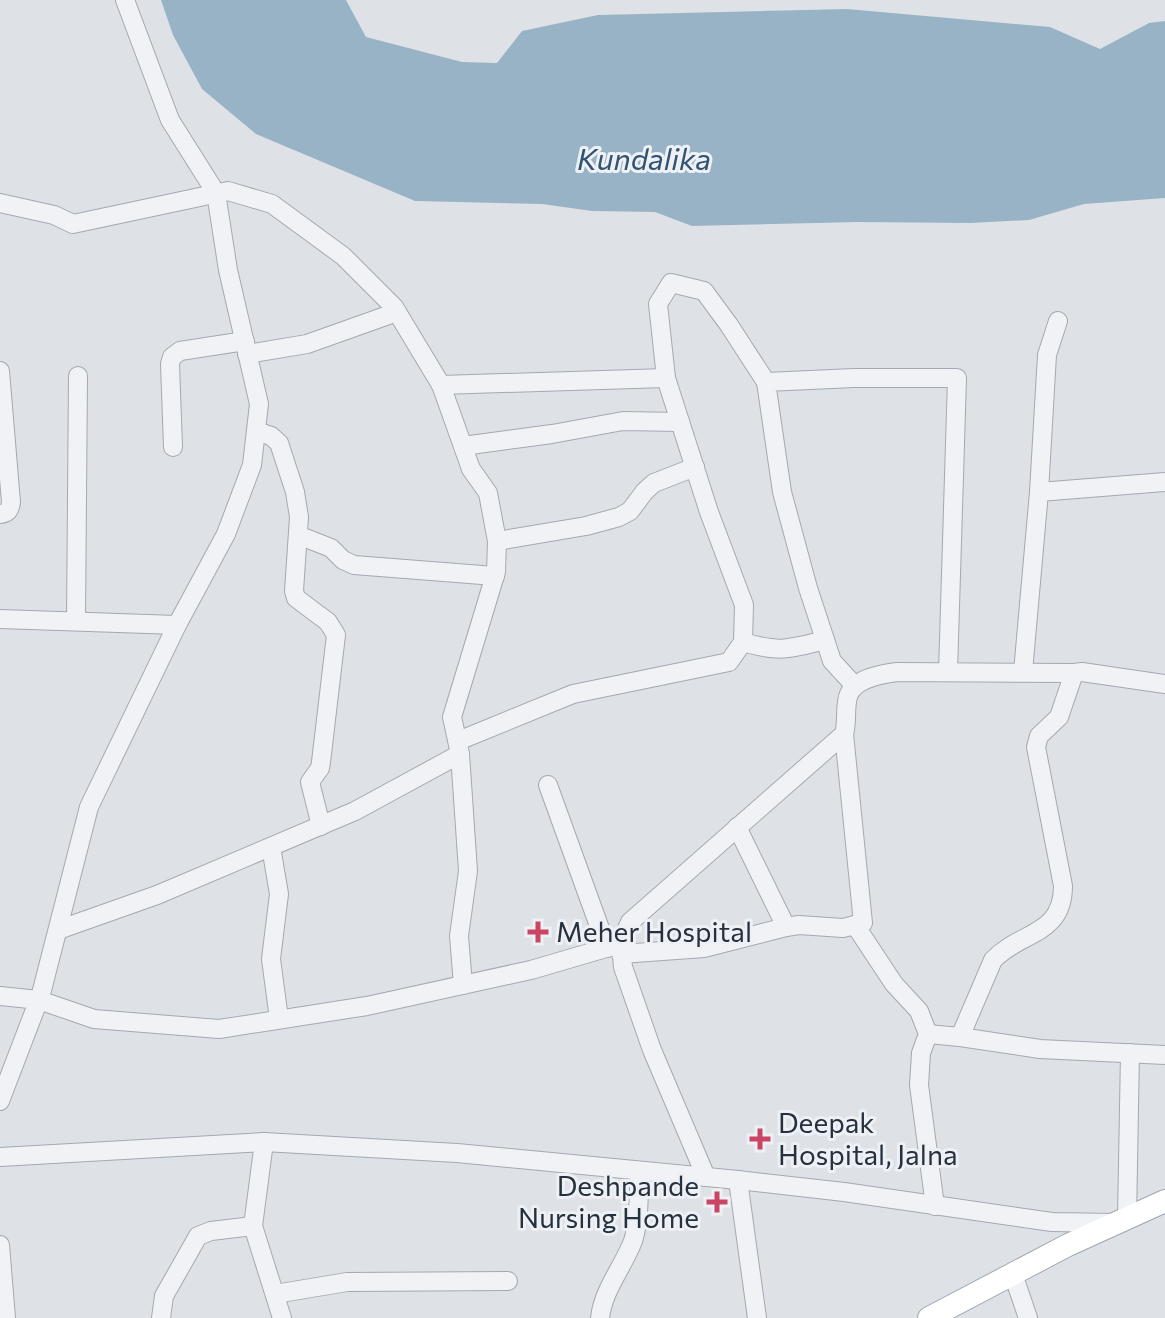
<svg xmlns="http://www.w3.org/2000/svg" width="1165" height="1318" font-family="Commissioner,sans-serif">
<style>
.water{fill:#99b3c6}
.lines{fill:none;stroke-linecap:round;stroke-linejoin:round}
.minor-casing{stroke:#a3a9b1;stroke-width:20}
.major-casing{stroke:#9da7b2;stroke-width:24}
.minor{stroke:#f0f2f5;stroke-width:18}
.major{stroke:#fff;stroke-width:22}
.poi-dot{fill:#ca4463;stroke:#edf1f5;stroke-width:3}
.labels{text-anchor:middle;stroke-width:6;stroke-linejoin:round;paint-order:stroke}
.poi-label{font-size:28px;fill:#27313d;stroke:#edf1f5;text-anchor:start}
.water-label{font-size:30px;font-style:italic;fill:#335370;stroke:#edf1f5}
</style>
<rect width="100%" height="100%" fill="#dee2e7"/>
<polygon class="water" points="161,0 346,0 366,37 462,62 497,63 522,31 598,15 847,9 1050,27 1100,49 1149,23 1165,21 1165,198 1084,204 1029,220 970,223 858,222 692,226 655,212 592,211 542,204 415,201 256,134 202,89 173,35"/>
<g class="lines">
<g class="minor-casing">
<g id="minor">
<polyline points="0,203 54,215 73,224 228,191 272,204 343,256 394,307 441,385 471,469 488,493 497,541 496,572 452,717 460,754"/>
<polyline points="247,354 307,344 397,312"/>
<polyline points="441,385 666,378"/>
<polyline points="256,431 271,436 279,443 295,492 299,517 294,591 296,598 328,622 336,635 321,762 320,768 310,782 321,826"/>
<polyline points="463,446 552,434 623,421 680,422"/>
<polyline points="173,447 170,364 172,357 180,351 245,341"/>
<polyline points="1039,492 1165,482"/>
<path d="M0,514C8,513 10,510 11,502L0,371"/>
<polyline points="298,535 331,548 343,560 354,565 495,576"/>
<polyline points="497,541 586,526 619,517 630,511 645,491 654,483 695,467"/>
<polyline points="0,619 177,625"/>
<polyline points="76,621 78,376"/>
<path d="M743,642C780,653 789,649 825,640"/>
<polyline points="1023,672 1039,492 1047,355 1058,321"/>
<polyline points="855,686 832,661 808,588 782,492 766,382 854,378 957,378 948,672"/>
<polyline points="458,741 573,694 729,662 743,642 744,605 709,512 666,378 658,304 671,283 704,291 729,325 766,382"/>
<polyline points="548,785 607,948"/>
<polyline points="737,827 786,927 799,925 843,928 863,923 844,734"/>
<polyline points="271,847 279,894 271,959 279,1019"/>
<polyline points="855,925 894,984 919,1011 928,1034 921,1053 919,1085 935,1206"/>
<polyline points="58,930 157,895 355,811 460,754 468,871 459,936 463,985"/>
<polyline points="621,954 704,948 786,927"/>
<polyline points="0,996 39,1000 94,1019 219,1029 367,1006 531,970 623,943"/>
<polyline points="928,1034 960,1037 1040,1049 1165,1055"/>
<path d="M960,1037L993,960C1020,931 1063,936 1063,886L1036,747L1039,736L1059,717L1074,673"/>
<polyline points="0,1101 41,994 89,807 177,625 226,534 252,465 259,404 228,270 216,193 170,120 125,0"/>
<polyline points="264,1142 253,1226 282,1318"/>
<polyline points="0,1157 264,1142 457,1153 738,1180 844,1192 1052,1222 1116,1223"/>
<path d="M706,1177L652,1050L623,967C621,951 622,937 630,922L844,734C848,721 844,705 849,694C856,678 882,674 897,672L1074,673L1082,672L1165,684"/>
<polyline points="738,1180 757,1318"/>
<polyline points="1127,1219 1130,1053"/>
<polyline points="0,1245 6,1318"/>
<polyline points="1013,1274 1028,1318"/>
<polyline points="275,1294 347,1282 508,1281"/>
<polyline points="161,1318 164,1296 198,1236 211,1231 253,1226"/>
<path d="M600,1318C603,1290 623,1267 633,1241C640,1219 638,1193 640,1171"/>
</g>
</g>
<g class="major-casing">
<polyline id="major" points="929,1318 1068,1245 1165,1201"/>
</g>
<use href="#minor" class="minor"/>
<use href="#major" class="major"/>
</g>
<g class="poi-dot">
<path d="M534 920h8v8h8v8h-8v8h-8v-8h-8v-8h8z"/>
<path d="M756 1127h8v8h8v8h-8v8h-8v-8h-8v-8h8z"/>
<path d="M713 1190h8v8h8v8h-8v8h-8v-8h-8v-8h8z"/>
</g>
<g class="labels">
<g class="poi-label">
<text x="556" y="942">Meher Hospital</text>
<text x="778" y="1133">Deepak<tspan x="778" dy="32">Hospital, Jalna</tspan></text>
<text x="699" y="1196" text-anchor="end">Deshpande<tspan x="699" dy="32">Nursing Home</tspan></text>
</g>
<g class="water-label">
<text x="644" y="170">Kundalika</text>
</g>
</g>
</svg>
